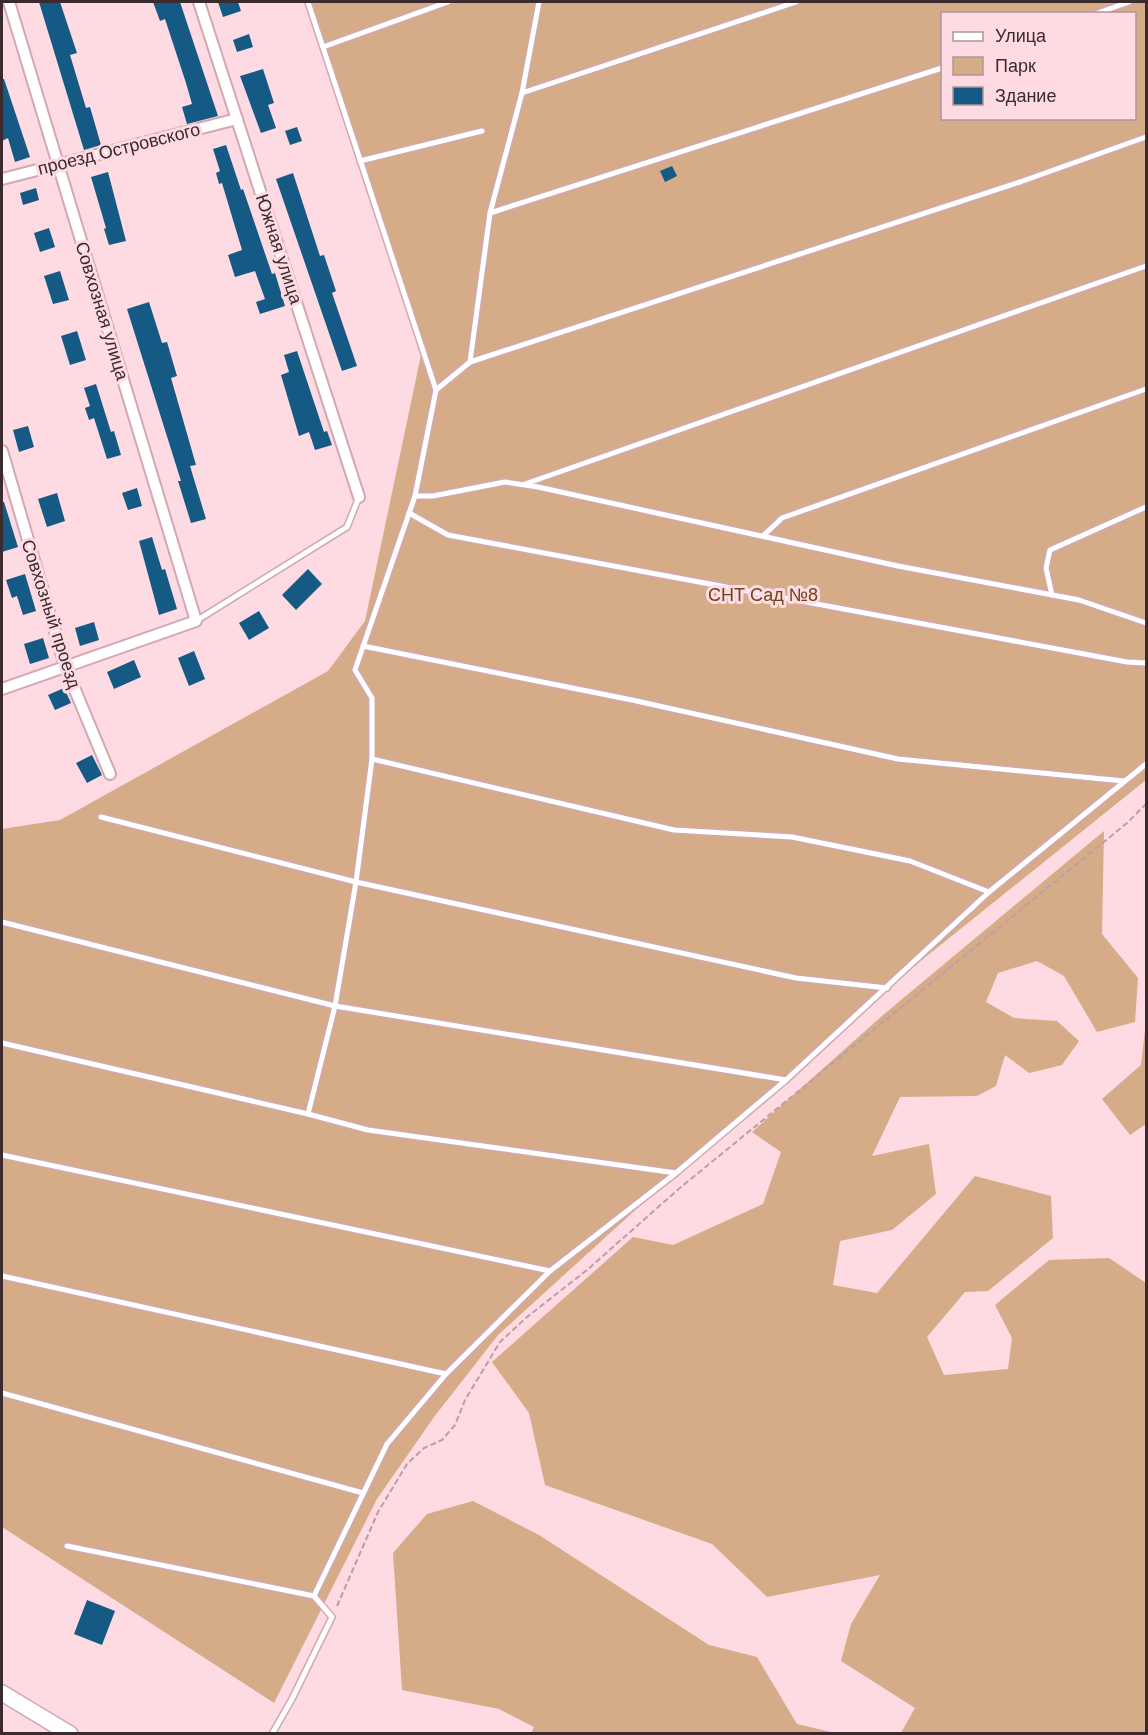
<svg xmlns="http://www.w3.org/2000/svg" width="1148" height="1735" font-family="Helvetica,sans-serif">
<style>
.green{fill:#d5ac87;fill-rule:evenodd}
.building{fill:#155985}
.lines{fill:none;stroke-linecap:round;stroke-linejoin:round}
.service-casing{stroke:#d2a8b1;stroke-width:8}
.minor-casing{stroke:#d2a8b1;stroke-width:14}
.secondary-casing{stroke:#d2a8b1;stroke-width:18}
.path{stroke:#bc9fa6;stroke-width:2;stroke-dasharray:6 3;stroke-linecap:butt}
.service{stroke:#fff;stroke-width:5}
.minor{stroke:#fff;stroke-width:10}
.secondary{stroke:#fff;stroke-width:15}
.labels{text-anchor:middle;stroke-width:6;stroke-linejoin:round;paint-order:stroke}
.street-label{font-size:18px;fill:#3b2b2f;stroke:#fedae2}
.park-label{font-size:18px;fill:#6d451d;stroke:#fedae2}
</style>
<rect width="100%" height="100%" fill="#fedae2"/>
<g class="green">
<path d="M306,2H1146V780L887,988L786,1080L676,1173L498,1335L434,1417L377,1499L274,1703L2,1527V829L60,820L328,671L365,621L421,355ZM942,14H1134V118H942Z"/>
<polygon points="1104,831 1102,934 1138,978 1135,1022 1097,1032 1064,976 1037,961 998,973 986,1002 1014,1018 1057,1021 1079,1041 1062,1065 1029,1073 1005,1055 996,1086 977,1096 900,1097 872,1156 929,1144 936,1194 892,1230 840,1241 833,1285 877,1293 975,1176 1051,1196 1053,1238 988,1291 965,1292 927,1337 944,1375 1008,1369 1012,1338 995,1305 1049,1260 1109,1258 1146,1283 1146,1733 901,1733 915,1708 841,1661 851,1624 880,1575 767,1597 712,1544 545,1485 529,1413 492,1362 633,1237 673,1245 763,1204 781,1152 752,1132 883,1015"/>
<polygon points="1146,1021 1146,1124 1130,1135 1102,1099 1141,1065"/>
<polygon points="473,1501 539,1535 709,1645 757,1657 797,1724 835,1733 531,1733 534,1727 499,1709 402,1690 393,1553 427,1514"/>
</g>
<g class="building">
<polygon points="39,2 60,2 77,53 70,55 86,108 90,107 101,145 84,150"/>
<polygon points="153,2 180,2 218,116 187,124 182,107 192,104 186,83 165,19 160,21"/>
<polygon points="218,2 238,2 241,11 223,17"/>
<polygon points="249,34 253,47 237,52 233,40"/>
<polygon points="263,69 274,103 268,105 276,128 261,133 240,76"/>
<polygon points="2,79 4,79 30,157 15,162 8,138 2,141"/>
<polygon points="297,127 302,141 290,145 285,131"/>
<polygon points="226,145 241,190 243,189 272,274 275,273 285,306 260,314 256,302 265,299 255,271 235,277 228,255 242,250 222,183 219,184 216,173 220,171 213,149"/>
<polygon points="672,166 677,176 665,182 660,171"/>
<polygon points="108,172 126,241 109,245 104,229 106,228 91,177"/>
<polygon points="293,173 320,256 324,255 336,291 332,293 357,366 342,371 276,179"/>
<polygon points="36,188 39,200 23,205 20,193"/>
<polygon points="49,228 55,247 40,252 34,233"/>
<polygon points="60,271 69,300 53,304 44,276"/>
<polygon points="149,302 162,343 167,342 177,376 171,378 196,465 190,466 206,519 191,523 178,481 181,481 127,309"/>
<polygon points="77,331 86,360 70,365 61,336"/>
<polygon points="297,351 324,432 327,431 332,445 315,450 309,432 299,436 281,375 289,372 284,355"/>
<polygon points="96,384 111,432 114,431 121,455 107,459 94,418 89,420 85,408 90,406 84,388"/>
<polygon points="28,426 34,447 19,452 13,430"/>
<polygon points="137,488 142,506 128,510 122,493"/>
<polygon points="57,493 65,521 47,527 38,499"/>
<polygon points="2,502 4,502 18,547 2,552"/>
<polygon points="152,537 162,570 165,569 177,609 159,615 139,541"/>
<polygon points="308,569 322,584 296,610 282,595"/>
<polygon points="25,574 36,611 23,615 17,596 12,598 6,580"/>
<polygon points="259,611 269,628 249,640 239,623"/>
<polygon points="94,622 99,640 80,646 75,628"/>
<polygon points="43,638 49,658 30,664 24,644"/>
<polygon points="194,651 205,679 189,686 178,658"/>
<polygon points="134,660 141,677 114,689 107,672"/>
<polygon points="64,688 71,703 55,710 48,695"/>
<polygon points="92,755 102,775 87,783 76,763"/>
<polygon points="87,1600 115,1611 102,1645 74,1634"/>
</g>
<g class="lines">
<g class="service-casing">
<g id="service">
<polyline points="308,2 436,390 415,496"/>
<polyline points="1095,14 1129,2"/>
<polyline points="323,47 448,2"/>
<polyline points="522,93 796,2"/>
<polyline points="360,161 482,131"/>
<polyline points="490,213 942,68"/>
<polyline points="470,362 1020,182 1146,137"/>
<polyline points="436,390 470,362 490,213 522,93 539,2"/>
<polyline points="525,484 1146,266"/>
<polyline points="409,513 448,535 1127,662 1146,663"/>
<polyline points="763,536 782,518 1146,389"/>
<polyline points="1052,595 1046,568 1050,550 1146,507"/>
<polyline points="196,621 347,527 359,497"/>
<polyline points="363,646 632,700 898,759 1124,781"/>
<polyline points="372,759 674,830 792,837 910,861 989,892"/>
<polyline points="101,817 356,882 796,978 887,988"/>
<polyline points="2,922 335,1006 786,1080"/>
<polyline points="2,1043 308,1114"/>
<polyline points="2,1155 550,1271"/>
<polyline points="676,1173 368,1130 308,1114 335,1006 356,882 372,759 372,698 355,670 415,496 433,496 505,482 538,487 898,566 1079,600 1146,623"/>
<polyline points="2,1276 446,1374"/>
<polyline points="2,1393 363,1493"/>
<polyline points="67,1546 314,1596"/>
<polyline points="272,1734 292,1699 332,1617 314,1596 387,1444 446,1374 550,1271 676,1173 786,1080 989,892 1146,764"/>
</g>
</g>
<g class="minor-casing">
<g id="minor">
<polyline points="199,2 359,497"/>
<polyline points="2,179 237,119"/>
<polyline points="2,451 65,666 110,774"/>
<polyline points="2,689 196,621 9,2"/>
</g>
</g>
<g class="secondary-casing">
<polyline id="secondary" points="2,1693 70,1734"/>
</g>
<polyline class="path" points="337,1606 378,1512 407,1464 424,1448 442,1440 455,1425 465,1400 500,1342 527,1317 587,1270 681,1187 1127,823 1146,804"/>
<use href="#service" class="service"/>
<use href="#minor" class="minor"/>
<use href="#secondary" class="secondary"/>
</g>
<g class="labels">
<g class="street-label">
<text transform="translate(119 149) rotate(-14)" y="6">проезд Островского</text>
<text transform="translate(279 249) rotate(72)" y="6">Южная улица</text>
<text transform="translate(102 311) rotate(73)" y="6">Совхозная улица</text>
<text transform="translate(51 614) rotate(72)" y="6">Совхозный проезд</text>
</g>
<g class="park-label">
<text x="763" y="601">СНТ Сад №8</text>
</g>
</g>
<rect width="1148" height="1735" fill="none" stroke="#3b2b2f" stroke-width="6"/>
<rect x="941" y="12" width="195" height="108" fill="#fedae2" stroke="#b0949a" stroke-width="1.5"/>
<rect x="953" y="32" width="30" height="9" fill="#ffffff" stroke="#b0949a" stroke-width="1.5"/>
<text x="995" y="42" font-size="18" fill="#3b2b2f">Улица</text>
<rect x="953" y="57" width="30" height="18" fill="#d5ac87" stroke="#b0949a" stroke-width="1.5"/>
<text x="995" y="72" font-size="18" fill="#3b2b2f">Парк</text>
<rect x="953" y="87" width="30" height="18" fill="#155985" stroke="#b0949a" stroke-width="1.5"/>
<text x="995" y="102" font-size="18" fill="#3b2b2f">Здание</text>
</svg>
